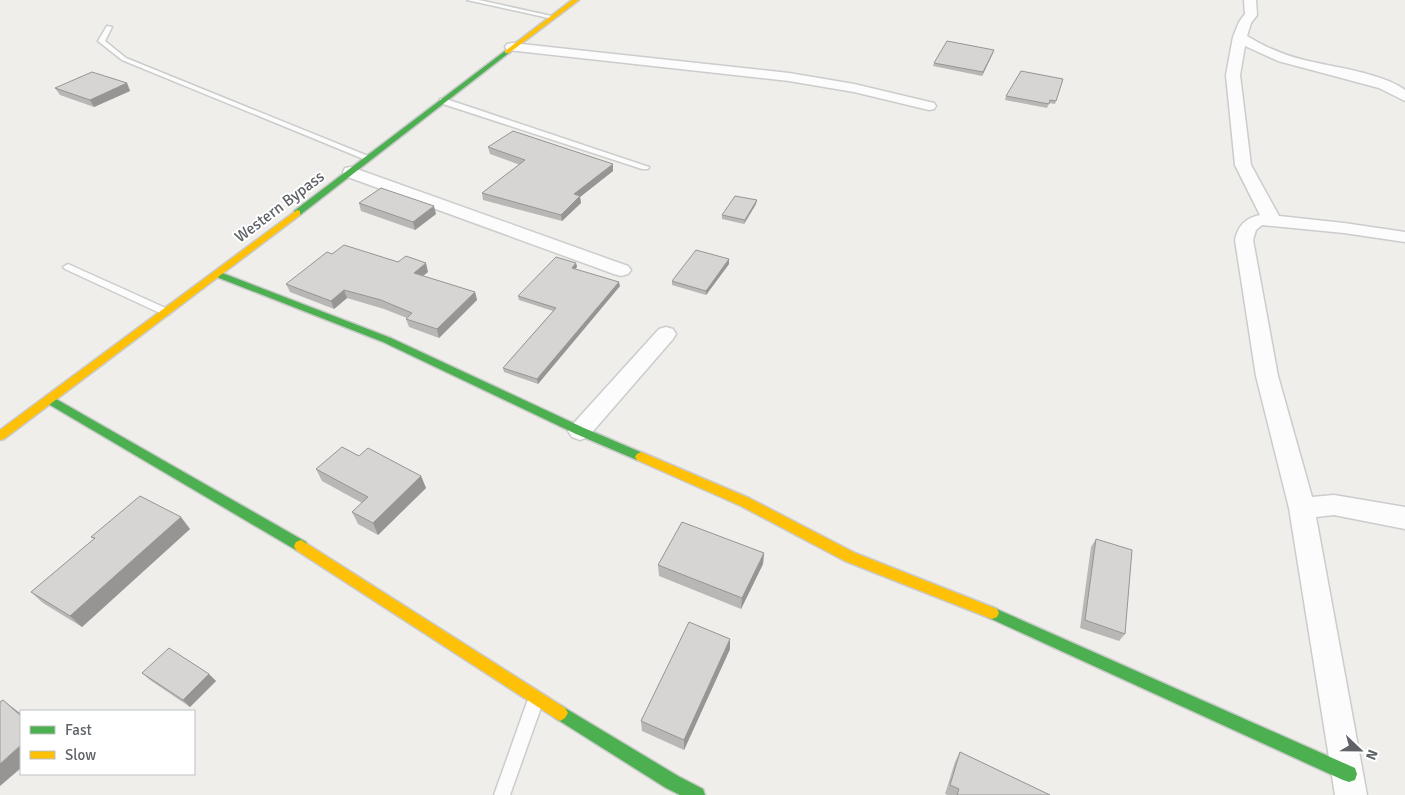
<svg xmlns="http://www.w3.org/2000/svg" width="1405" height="795" font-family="Signika,sans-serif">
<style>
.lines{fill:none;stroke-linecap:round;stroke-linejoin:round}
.lane-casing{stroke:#cbcccc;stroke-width:3}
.street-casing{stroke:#cbcccc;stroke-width:3}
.fast-casing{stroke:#cacacb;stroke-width:3}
.slow-casing{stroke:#cacacb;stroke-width:3}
.lane{fill:#fdfcfc;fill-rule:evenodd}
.street{fill:#fdfcfc;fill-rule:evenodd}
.fast{fill:#4caf50;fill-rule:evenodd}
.slow{fill:#ffc107;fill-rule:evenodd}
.wall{fill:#b8b7b5}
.shaded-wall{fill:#969594}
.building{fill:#d6d5d3;stroke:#969594}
.labels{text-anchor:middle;stroke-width:4;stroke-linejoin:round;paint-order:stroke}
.far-street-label{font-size:16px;fill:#5f6368;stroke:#fff}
</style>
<rect width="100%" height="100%" fill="#efeeea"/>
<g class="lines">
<g class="lane-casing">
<g id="lane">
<polygon points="467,0 479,0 556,17 553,19"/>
<polygon points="107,26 112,27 105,41 126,58 373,158 366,160 122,60 98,41"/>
<polygon points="440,99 446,99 649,167 648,169 642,169 440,103"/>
<polygon points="68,264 170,310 171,312 170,314 162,314 65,269 63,267"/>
<polygon points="535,695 540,697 543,702 510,795 494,795 527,702 530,697"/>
</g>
</g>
<g class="street-casing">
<g id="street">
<path d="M1244,0H1256L1257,15L1251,23L1247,36C1265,47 1284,55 1304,60C1332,67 1383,73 1405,90V101L1379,88L1278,61L1245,46L1240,75L1251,165L1279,216L1344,223L1405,232V242L1344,233L1262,225L1256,230L1253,240L1278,376L1312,497L1334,495L1405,507V529L1334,515L1316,517L1367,795H1335L1289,508L1256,376L1235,240C1238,225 1246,218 1260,215L1235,165L1226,75L1233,37L1239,22L1245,14Z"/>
<polygon points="512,43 789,73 854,84 934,103 936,106 934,109 929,110 854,92 789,81 507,50 505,47 507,44"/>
<polygon points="351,167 628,266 631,270 628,274 621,276 614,274 345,176 343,172 345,168"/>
<polygon points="666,327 673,329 676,334 673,339 588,437 580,440 572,437 568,431 572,425 659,329"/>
</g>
</g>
<g class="fast-casing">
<g id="fast">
<polygon points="505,51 510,52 300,215 294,215 294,211"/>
<polygon points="217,271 391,338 584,428 645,454 647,457 645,460 637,460 576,434 383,342 214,276 212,274 214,272"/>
<polygon points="49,395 306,542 308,546 306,550 301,552 296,550 45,402 43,399"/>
<polygon points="992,607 1355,768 1357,774 1355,780 1349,782 1343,780 987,617 985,613 987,609"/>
<polygon points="560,705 678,776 703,789 705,795 680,795 666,788 555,718 552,713 555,708"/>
</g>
</g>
<g class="slow-casing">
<g id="slow">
<polygon points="572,0 579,0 509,53 505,53 505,51"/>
<polygon points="297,210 300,211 300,215 4,439 0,440 0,430"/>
<polygon points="641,452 749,498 855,553 997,609 999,613 997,617 992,619 845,561 741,506 637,460 635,457 637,454"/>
<polygon points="301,540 565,708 568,713 565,718 560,721 555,718 296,550 294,546 296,542"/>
</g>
</g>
<use href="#lane" class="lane"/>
<use href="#street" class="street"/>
<use href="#fast" class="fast"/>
<use href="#slow" class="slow"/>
</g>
<g class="wall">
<polygon points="993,53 982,76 933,66 934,63"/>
<polygon points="1063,79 1055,104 1049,103 1047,108 1005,100 1006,96"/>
<polygon points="127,83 130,91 94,107 60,95 55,88"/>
<polygon points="488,147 613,171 580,197 581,203 562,221 483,200 482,193 520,165 490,154"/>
<polygon points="359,203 436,214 415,230 361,211"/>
<polygon points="756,204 744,224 722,219 722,215"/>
<polygon points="332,254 428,272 423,276 475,292 477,300 439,338 409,327 406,319 407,318 384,309 347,298 334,309 290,292 286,284"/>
<polygon points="729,259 729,264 706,295 672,285 672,281"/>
<polygon points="576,263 577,267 575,269 620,286 538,384 504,372 503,368 553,311 519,300 518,296"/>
<polygon points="359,456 421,476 426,488 378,535 358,524 352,512 362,503 322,481 316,469"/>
<polygon points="190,529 82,627 43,603 31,592 94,539 91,537"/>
<polygon points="1096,539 1125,634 1119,641 1080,628 1091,547"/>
<polygon points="764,553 763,564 741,609 659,576 658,565"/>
<polygon points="730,649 684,750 642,731 641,721"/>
<polygon points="142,673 216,681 190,707 150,680"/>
<polygon points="960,752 1050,795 948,795 945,794 955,762"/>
</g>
<g class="shaded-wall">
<polygon points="994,50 993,53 982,76 983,72"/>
<polygon points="127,83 130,91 94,107 90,100"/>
<polygon points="613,164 613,171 580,197 581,203 562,221 561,215 574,194"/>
<polygon points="757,200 756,204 744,224 745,220"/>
<polygon points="434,206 436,214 415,230 413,222"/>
<polygon points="729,259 729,264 706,295 706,291"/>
<polygon points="426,263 428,272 416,281 414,273"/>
<polygon points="576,263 577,267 572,272 572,268"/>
<polygon points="619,282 620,286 538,384 537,379"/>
<polygon points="344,290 347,298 334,309 331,301"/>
<polygon points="475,292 477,300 439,338 437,329"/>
<polygon points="421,476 426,488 378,535 373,523"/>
<polygon points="181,517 190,529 82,627 70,616"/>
<polygon points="764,553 763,564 741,609 742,598"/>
<polygon points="730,639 730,649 684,750 684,740"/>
<polygon points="209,674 216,681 190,707 183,700"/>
<polygon points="3,700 21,714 21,716"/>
<polygon points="21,745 21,768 0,786 0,764"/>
</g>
<g class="building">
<polygon points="947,41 994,50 983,72 934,63"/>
<polygon points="1021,71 1063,79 1056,101 1050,100 1049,104 1006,96"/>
<polygon points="92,72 127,83 90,100 55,88"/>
<polygon points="513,131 613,164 574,194 580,196 561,215 482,193 525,160 488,147"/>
<polygon points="381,188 434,206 413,222 359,203"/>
<polygon points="735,196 757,200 745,220 722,215"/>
<polygon points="344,245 398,262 406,256 426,263 414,273 475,292 437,329 406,319 412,313 381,300 344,290 331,301 286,284 327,252 332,254"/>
<polygon points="696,250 729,259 706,291 672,281"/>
<polygon points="556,257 576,263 572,268 619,282 537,379 503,368 556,308 518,296"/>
<polygon points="342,447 359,456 368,448 421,476 373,523 352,512 368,497 316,469"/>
<polygon points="140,496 181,517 70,616 31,592 95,538 91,537"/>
<polygon points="682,522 764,553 742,598 658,565"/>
<polygon points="1096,539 1132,550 1125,634 1085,620"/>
<polygon points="689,622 730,639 684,740 641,721"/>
<polygon points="169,648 209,674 183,700 142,673"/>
<polygon points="3,700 21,716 21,745 0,764 0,702"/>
<polygon points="960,752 1050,795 957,795 959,789 950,785"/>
</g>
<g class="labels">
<g class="far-street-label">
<text transform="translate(279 206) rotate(-37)" y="6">Western Bypass</text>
</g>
</g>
<rect x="20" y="710" width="175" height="65" fill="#ffffff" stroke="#bfc1c3"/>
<rect x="30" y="726" width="25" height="8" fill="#4caf50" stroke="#bfc1c3"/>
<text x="65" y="735" font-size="15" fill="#5f6368">Fast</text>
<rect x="30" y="751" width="25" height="8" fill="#ffc107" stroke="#bfc1c3"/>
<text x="65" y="760" font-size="15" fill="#5f6368">Slow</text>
<g transform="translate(1360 750) rotate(112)" stroke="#ffffff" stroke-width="4" paint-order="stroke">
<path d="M0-4L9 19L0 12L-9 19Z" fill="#5f6368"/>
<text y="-8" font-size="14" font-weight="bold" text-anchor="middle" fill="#5f6368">N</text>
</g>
</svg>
